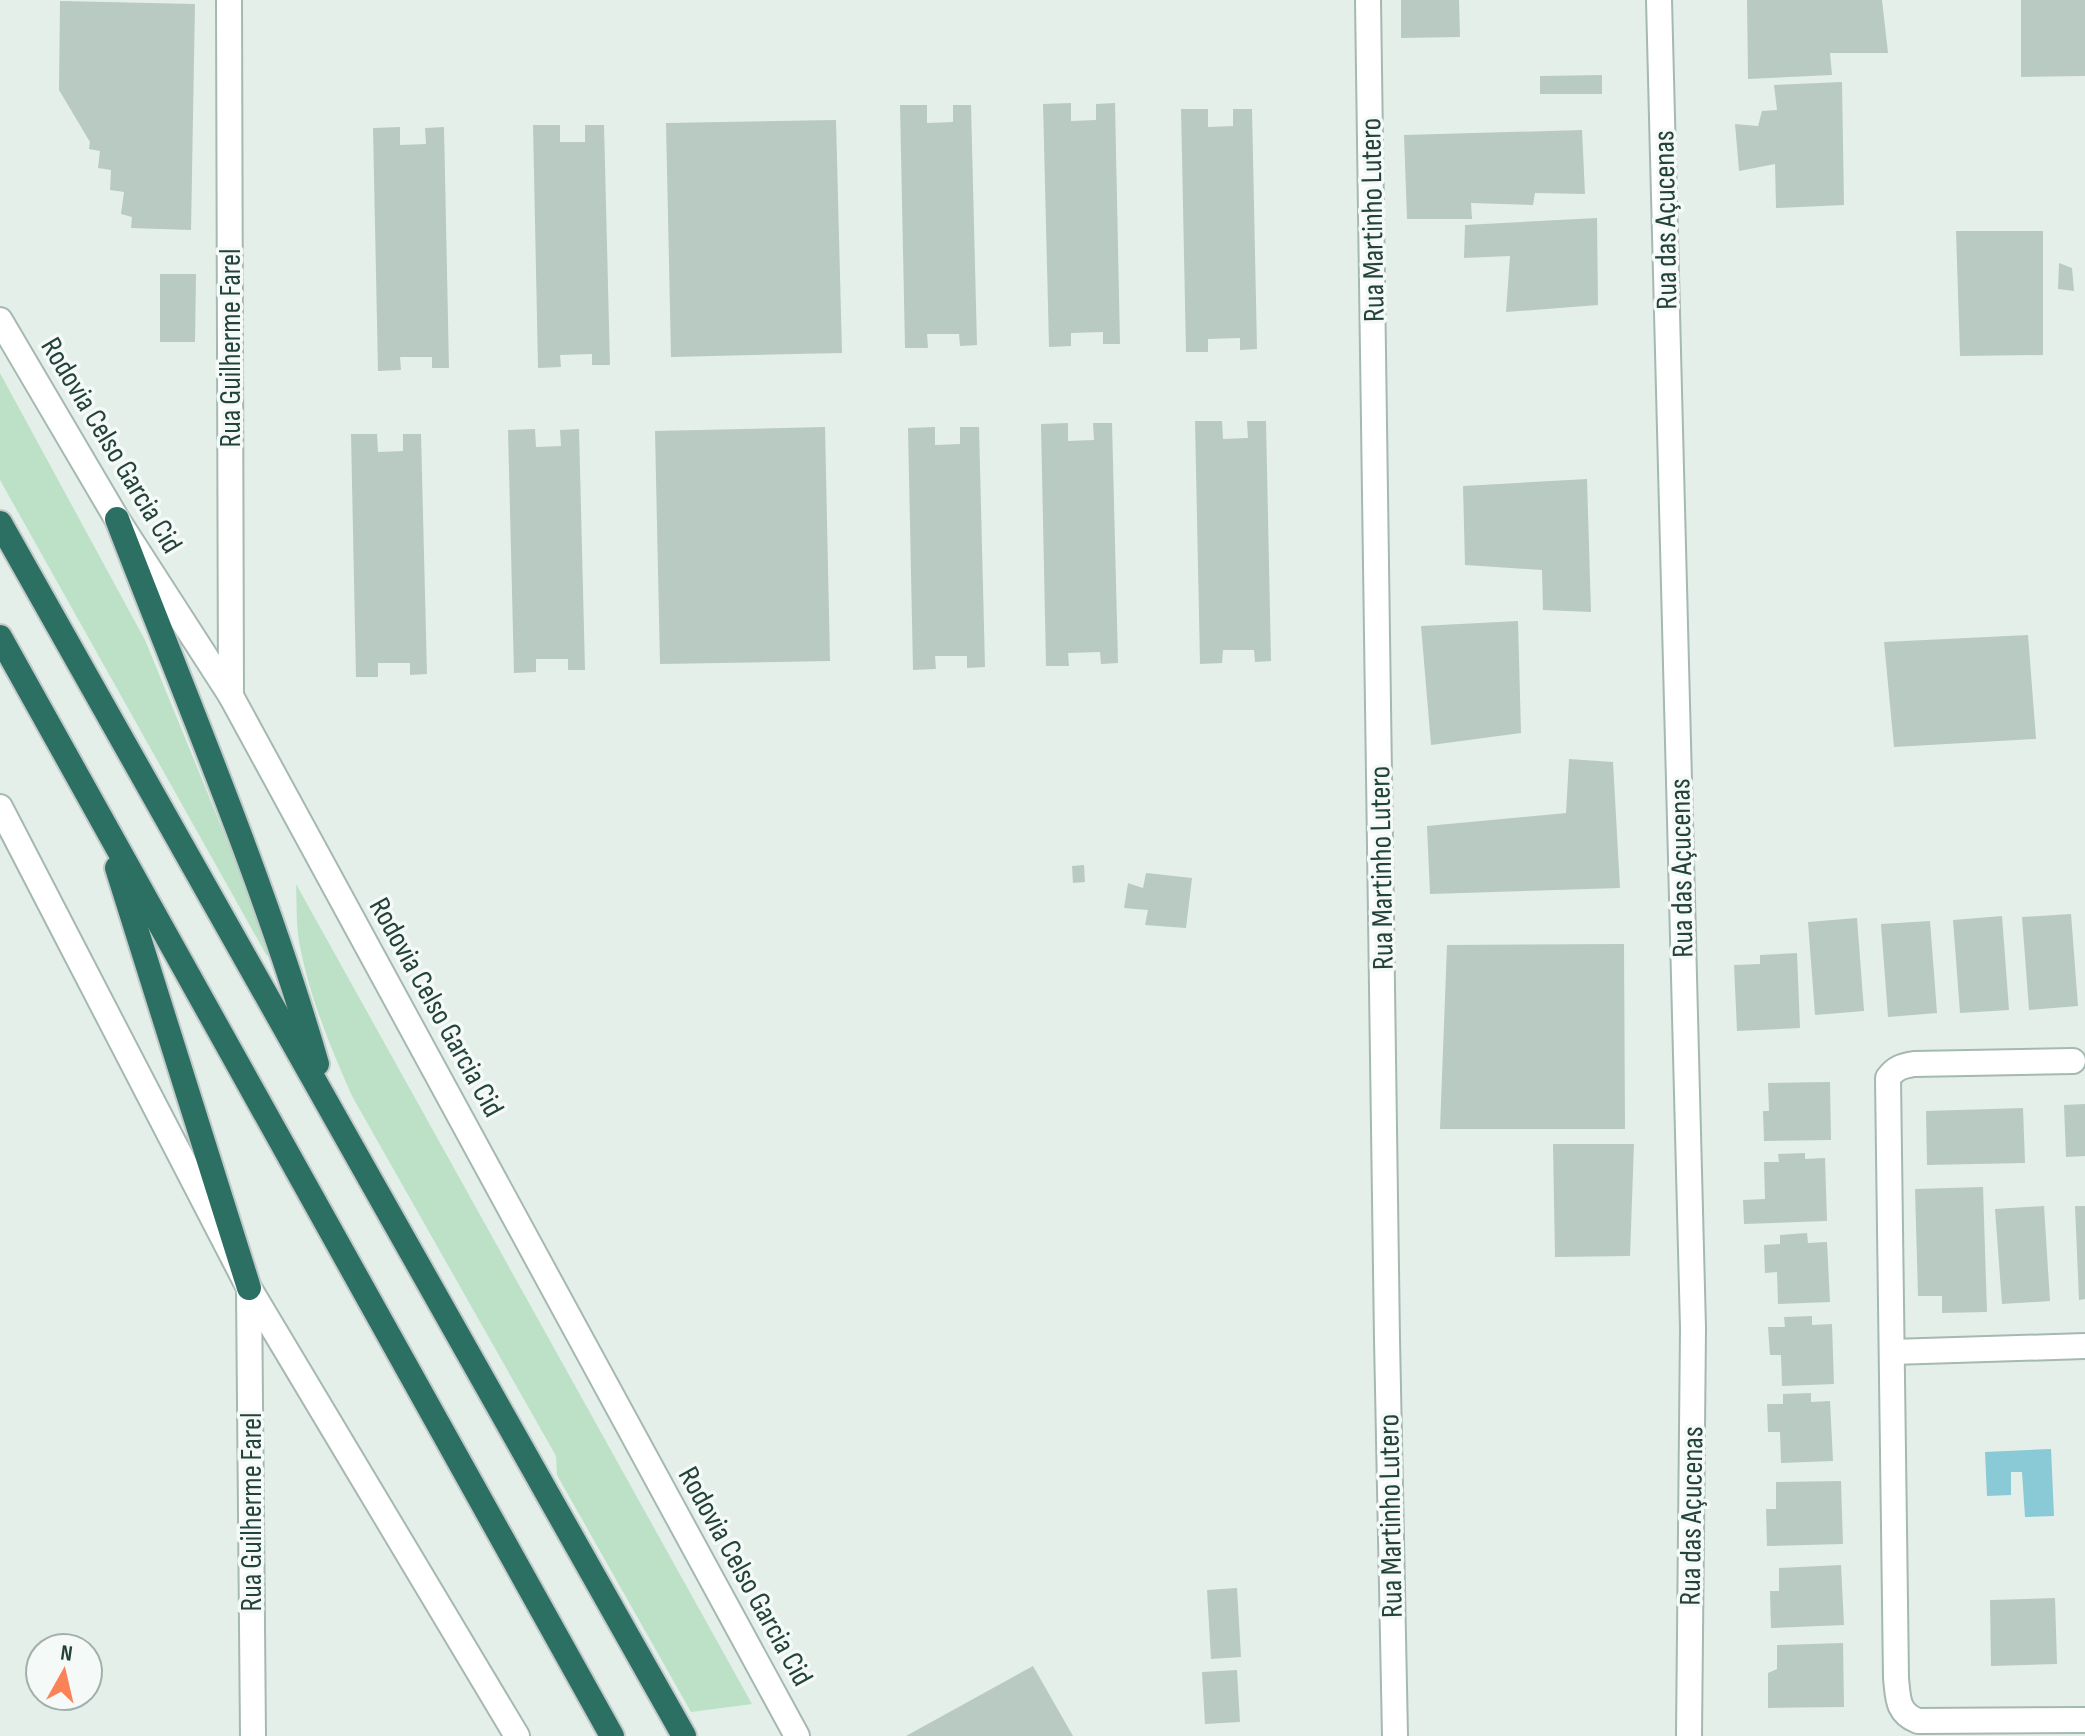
<svg xmlns="http://www.w3.org/2000/svg" width="2085" height="1736" font-family="'Sofia Sans Condensed',sans-serif">
<style>
.green{fill:#bce1c7}
.water{fill:#8ac9d6}
.building{fill:#b9cac3}
.lines{fill:none;stroke-linecap:round;stroke-linejoin:round}
.minor-casing{stroke:#a6b8b2;stroke-width:28}
.highway-casing{stroke:#c1cac8;stroke-width:28}
.minor{stroke:#fff;stroke-width:24}
.highway{stroke:#2c7063;stroke-width:24}
.labels{text-anchor:middle;stroke-width:7;stroke-linejoin:round;paint-order:stroke}
.street-label{font-size:30px;fill:#22423a;stroke:#f5faf8}
</style>
<rect width="100%" height="100%" fill="#e4efea"/>
<g class="green">
<polygon points="0,373 145,640 271,948 267,956 0,480"/>
<path d="M296,884L752,1704L691,1712L557,1475L556,1456L352,1096C330,1046 309,996 299,941C296,923 297,903 296,884Z"/>
</g>
<polygon class="water" points="2051,1449 2054,1516 2025,1517 2022,1472 2011,1472 2011,1495 1987,1496 1985,1452"/>
<g class="building">
<polygon points="1401,0 1459,0 1460,37 1401,38"/>
<polygon points="1747,0 1882,0 1888,53 1830,53 1832,75 1748,79"/>
<polygon points="2021,0 2085,0 2085,76 2021,77"/>
<polygon points="60,1 195,4 191,230 131,228 132,217 121,214 124,192 110,190 111,170 98,168 100,151 89,149 90,142 59,90"/>
<polygon points="1602,75 1602,94 1540,94 1540,76"/>
<polygon points="1842,82 1844,205 1776,208 1775,164 1739,171 1735,124 1758,126 1762,111 1777,110 1774,85"/>
<polygon points="1071,103 1071,121 1096,120 1096,104 1115,103 1120,344 1103,344 1103,332 1071,333 1071,346 1049,347 1043,104"/>
<polygon points="900,105 927,105 927,123 953,122 953,105 971,105 977,345 960,346 959,334 927,334 928,348 905,348"/>
<polygon points="1181,109 1208,109 1208,127 1233,126 1233,109 1252,109 1257,349 1240,350 1240,338 1208,339 1208,352 1186,352"/>
<polygon points="836,120 842,353 671,357 666,123"/>
<polygon points="533,125 560,125 560,142 585,142 585,125 604,125 610,365 592,365 592,354 560,355 561,367 538,368"/>
<polygon points="400,127 400,145 426,144 425,128 444,127 449,368 432,368 432,357 400,357 401,370 378,371 373,128"/>
<polygon points="1582,130 1585,194 1535,193 1533,205 1471,203 1472,219 1407,219 1404,135"/>
<polygon points="1597,218 1598,305 1506,312 1510,256 1464,258 1465,225"/>
<polygon points="1956,231 2043,231 2043,355 1960,356"/>
<polygon points="2059,263 2072,268 2074,291 2058,289"/>
<polygon points="160,274 196,274 195,342 160,342"/>
<polygon points="1195,421 1222,421 1223,439 1248,438 1247,421 1266,421 1271,661 1255,662 1254,650 1223,650 1222,663 1200,664"/>
<polygon points="1068,423 1068,441 1094,440 1093,423 1112,423 1118,663 1101,664 1100,652 1068,653 1069,666 1046,666 1041,424"/>
<polygon points="825,427 830,661 660,664 655,431"/>
<polygon points="935,427 935,445 960,444 960,427 979,427 985,667 967,668 967,656 935,656 936,669 913,670 908,428"/>
<polygon points="535,429 536,447 561,446 560,430 579,429 585,670 568,670 568,659 536,659 536,672 514,673 508,430"/>
<polygon points="351,434 377,434 378,452 403,451 403,434 421,434 427,674 410,675 410,663 378,663 378,677 356,677"/>
<polygon points="1587,479 1591,612 1543,610 1542,570 1465,565 1463,486"/>
<polygon points="1518,621 1521,733 1431,745 1421,626"/>
<polygon points="2028,635 2036,739 1894,747 1884,642"/>
<polygon points="1569,759 1613,762 1620,888 1430,894 1427,826 1566,813"/>
<polygon points="1084,865 1085,882 1073,883 1072,866"/>
<polygon points="1146,873 1192,878 1186,928 1145,925 1148,910 1124,908 1128,883 1143,888"/>
<polygon points="2071,914 2078,1006 2029,1010 2022,917"/>
<polygon points="2002,916 2009,1010 1960,1013 1953,920"/>
<polygon points="1857,918 1864,1011 1815,1015 1808,922"/>
<polygon points="1930,921 1937,1013 1888,1017 1881,924"/>
<polygon points="1624,944 1625,1129 1440,1129 1447,945"/>
<polygon points="1797,953 1800,1028 1737,1031 1734,965 1760,964 1760,955"/>
<polygon points="1830,1082 1831,1140 1764,1141 1763,1111 1769,1111 1768,1083"/>
<polygon points="2085,1104 2085,1156 2066,1157 2064,1105"/>
<polygon points="2023,1108 2025,1163 1927,1165 1926,1111"/>
<polygon points="1553,1144 1634,1144 1630,1256 1555,1257"/>
<polygon points="1805,1153 1805,1159 1825,1158 1827,1221 1744,1224 1743,1200 1765,1199 1764,1162 1779,1162 1778,1154"/>
<polygon points="1983,1187 1987,1312 1942,1313 1942,1296 1918,1296 1915,1189"/>
<polygon points="2044,1206 2050,1301 2002,1304 1995,1209"/>
<polygon points="2075,1206 2085,1206 2085,1299 2079,1300"/>
<polygon points="1807,1233 1808,1243 1827,1242 1830,1302 1778,1304 1777,1272 1765,1273 1764,1245 1780,1244 1780,1235"/>
<polygon points="1812,1316 1812,1325 1832,1324 1834,1384 1782,1386 1781,1355 1770,1355 1768,1327 1785,1327 1784,1317"/>
<polygon points="1811,1393 1811,1402 1830,1401 1833,1461 1781,1463 1780,1432 1768,1432 1767,1404 1783,1404 1783,1394"/>
<polygon points="1841,1481 1843,1544 1767,1546 1766,1509 1776,1509 1776,1482"/>
<polygon points="1841,1565 1844,1625 1771,1628 1770,1591 1779,1591 1779,1568"/>
<polygon points="1237,1588 1241,1657 1211,1659 1207,1590"/>
<polygon points="2055,1598 2057,1664 1991,1666 1990,1600"/>
<polygon points="1843,1643 1844,1707 1768,1708 1768,1673 1777,1669 1777,1645"/>
<polygon points="1033,1666 1073,1736 906,1736"/>
<polygon points="1237,1670 1240,1722 1205,1724 1202,1672"/>
</g>
<g class="lines">
<g class="minor-casing">
<g id="minor">
<polyline points="229,0 231,696"/>
<polyline points="1368,0 1387,1339 1395,1736"/>
<polyline points="1659,0 1693,1328 1689,1736"/>
<polyline points="0,320 117,519 231,696 797,1736"/>
<polyline points="0,807 249,1288 517,1736"/>
<path d="M2073,1061L1914,1064C1902,1066 1895,1068 1888,1078L1896,1678C1898,1698 1897,1713 1918,1721L2085,1720"/>
<polyline points="249,1290 253,1736"/>
<polyline points="1892,1352 2085,1346"/>
</g>
</g>
<g class="highway-casing">
<g id="highway">
<path d="M117,519C186,699 263,878 317,1064"/>
<polyline points="0,523 684,1736"/>
<polyline points="0,637 612,1736"/>
<polyline points="117,868 249,1288"/>
</g>
</g>
<use href="#minor" class="minor"/>
<use href="#highway" class="highway"/>
</g>
<g class="labels">
<g class="street-label">
<text transform="translate(1372 220) rotate(-91)" y="10">Rua Martinho Lutero</text>
<text transform="translate(1665 220) rotate(-91)" y="10">Rua das Açucenas</text>
<text transform="translate(230 348) rotate(-90)" y="10">Rua Guilherme Farel</text>
<text transform="translate(112 445) rotate(59)" y="10">Rodovia Celso Garcia Cid</text>
<text transform="translate(1381 868) rotate(-91)" y="10">Rua Martinho Lutero</text>
<text transform="translate(1681 868) rotate(-91)" y="10">Rua das Açucenas</text>
<text transform="translate(437 1007) rotate(61)" y="10">Rodovia Celso Garcia Cid</text>
<text transform="translate(251 1512) rotate(-90)" y="10">Rua Guilherme Farel</text>
<text transform="translate(1390 1516) rotate(-91)" y="10">Rua Martinho Lutero</text>
<text transform="translate(1691 1516) rotate(-89)" y="10">Rua das Açucenas</text>
<text transform="translate(746 1576) rotate(61)" y="10">Rodovia Celso Garcia Cid</text>
</g>
</g>
<g transform="translate(64 1672) rotate(8)"><circle r="38" fill="#f5faf8" stroke="#a1b0ac" stroke-width="2"/>
<path d="M0-6L14 30L0 20L-14 30Z" fill="#fa8257"/>
<text y="-12" font-size="22" font-weight="bold" text-anchor="middle" fill="#22423a">N</text>
</g>
</svg>
